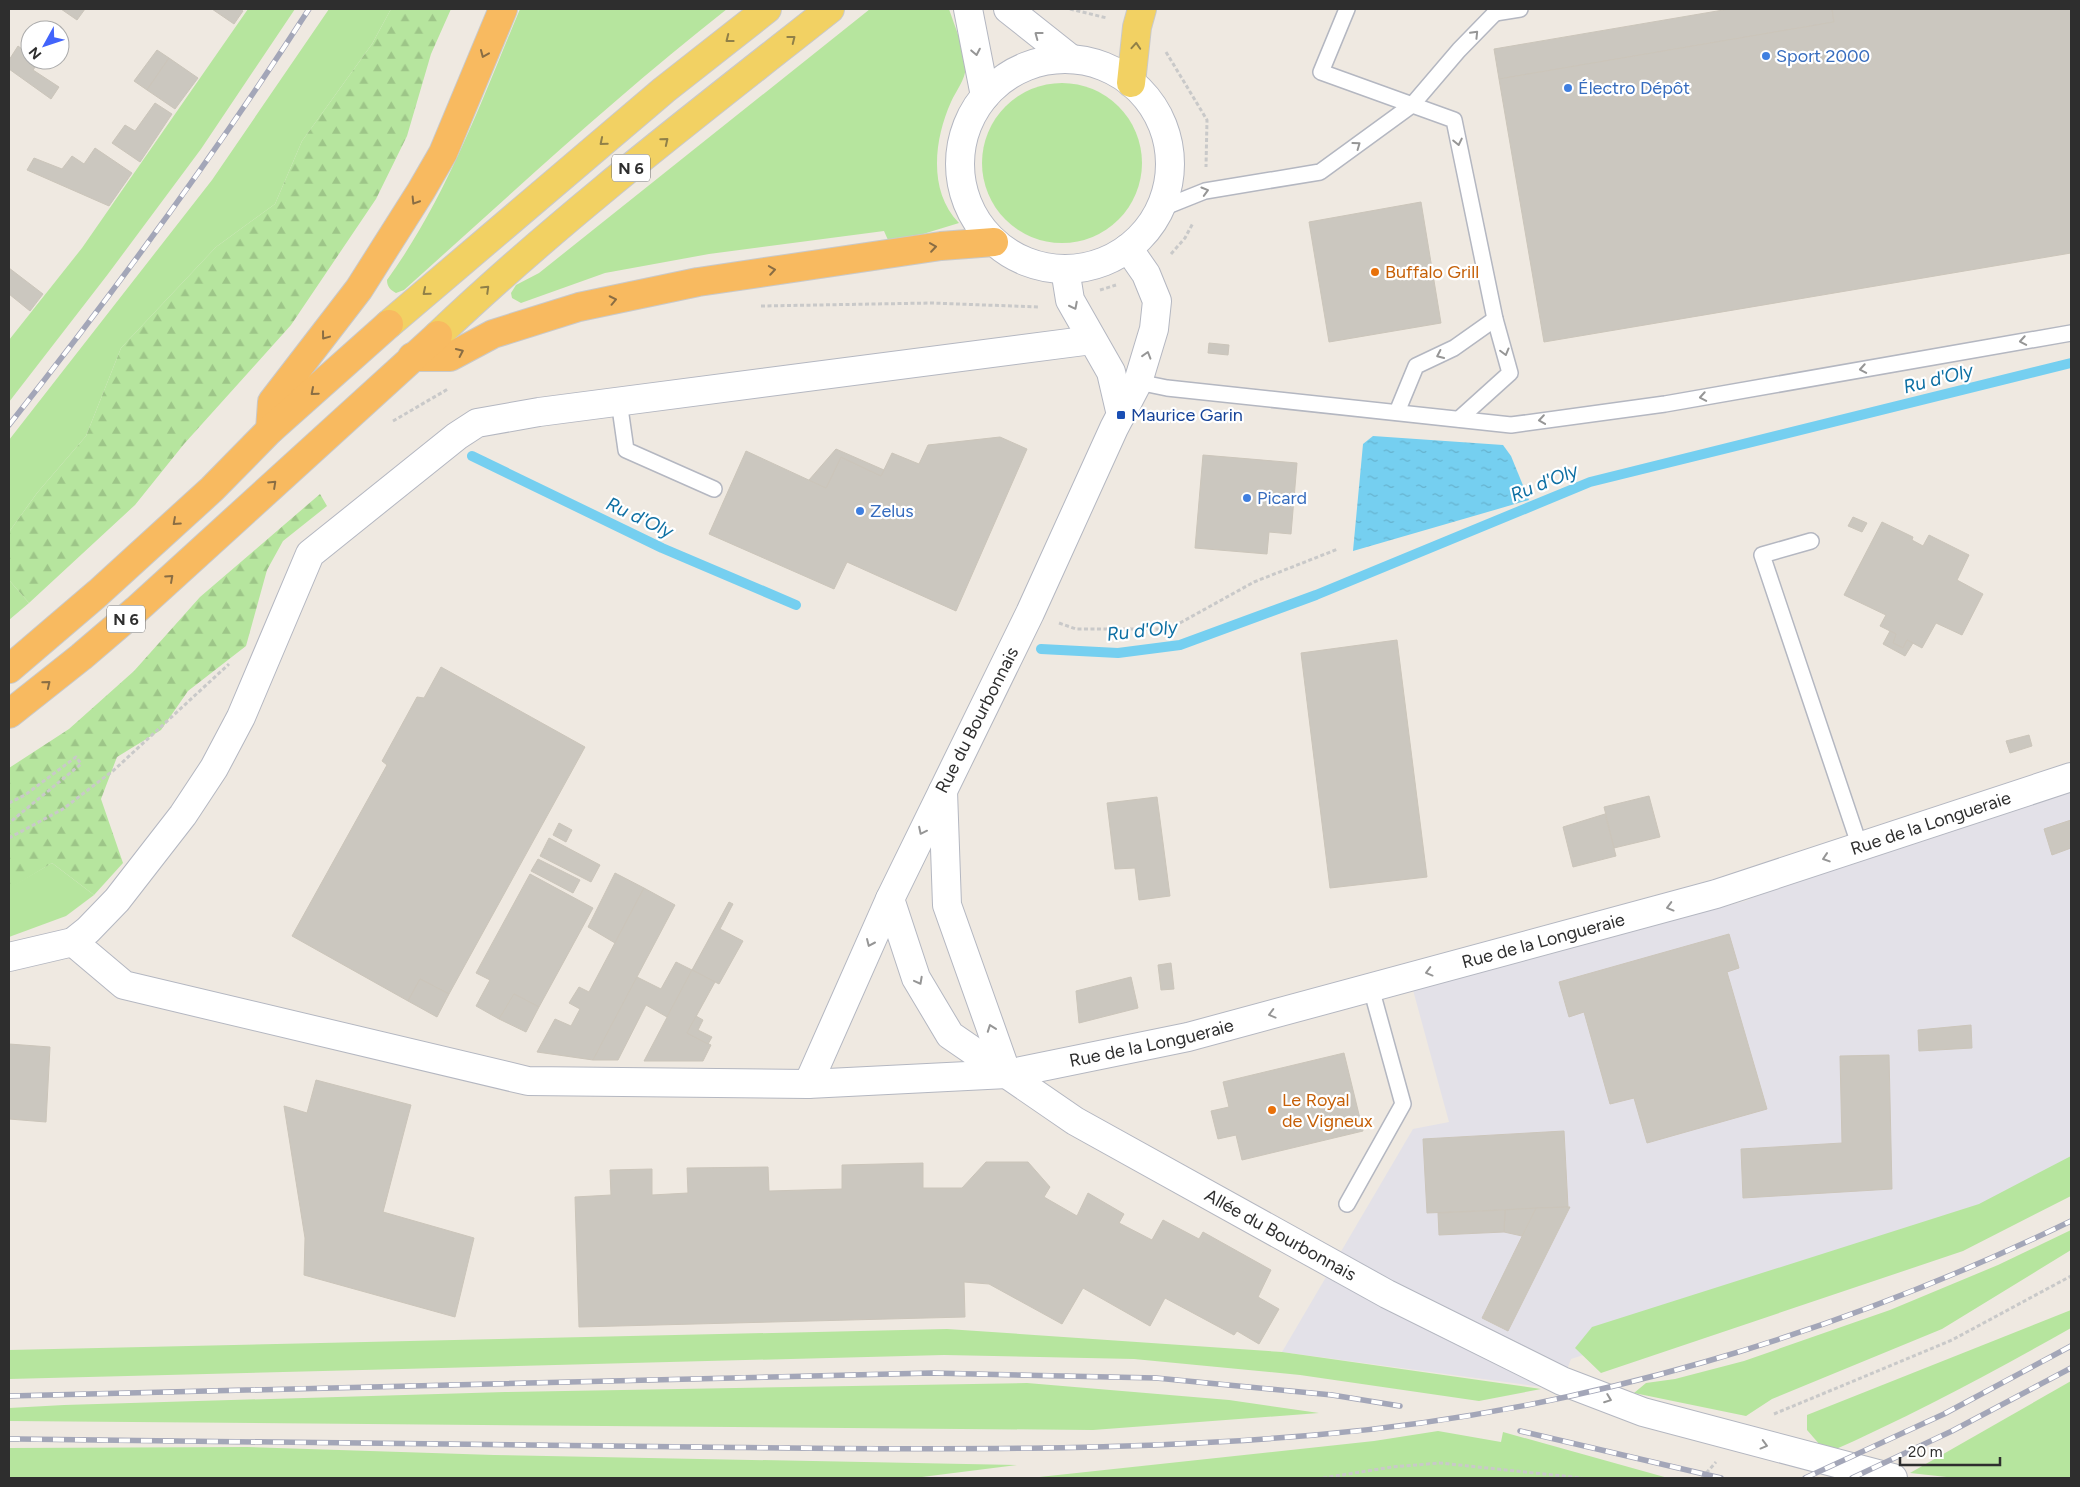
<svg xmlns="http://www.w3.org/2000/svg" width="2080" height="1487" font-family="Figtree,sans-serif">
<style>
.industrial{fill:#e3e1e8}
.grass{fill:#b6e59e}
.forest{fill:url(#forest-firs)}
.water{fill:url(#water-ripples)}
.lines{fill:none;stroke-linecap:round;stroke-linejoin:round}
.stream{stroke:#75cff0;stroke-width:10}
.building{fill:#cbc7bf;stroke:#cbc5ba}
.service-casing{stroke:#b4b7c1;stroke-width:18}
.minor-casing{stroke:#b4b7c1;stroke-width:30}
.secondary-casing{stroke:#b4b7c1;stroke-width:30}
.primary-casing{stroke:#c9c9c9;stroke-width:30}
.trunk-casing{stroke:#c9c9c9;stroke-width:30}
.path{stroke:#c9c9c9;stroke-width:3;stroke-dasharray:4 2.5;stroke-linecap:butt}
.service{stroke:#fff;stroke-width:15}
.minor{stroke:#fff;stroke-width:28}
.secondary{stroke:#fff;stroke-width:28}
.primary{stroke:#f2d163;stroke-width:28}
.trunk{stroke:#f8ba60;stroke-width:28}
.rail-casing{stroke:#a3a6b8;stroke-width:5.5}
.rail{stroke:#fff;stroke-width:4;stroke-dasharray:11;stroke-linecap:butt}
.oneway{stroke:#969696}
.oneway2{stroke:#908048}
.oneway3{stroke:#896d44}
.shop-dot{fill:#3f7fe0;stroke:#fff;stroke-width:2}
.food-dot{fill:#e8710a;stroke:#fff;stroke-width:2}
.transit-dot{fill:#1a4fb4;stroke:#fff;stroke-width:2}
.labels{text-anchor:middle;stroke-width:4.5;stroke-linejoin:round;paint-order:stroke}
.shield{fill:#fff;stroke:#6d6d6d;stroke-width:1}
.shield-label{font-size:16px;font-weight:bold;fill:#2e2e2e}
.shop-label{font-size:18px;fill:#366cbe;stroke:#fff;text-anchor:start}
.food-label{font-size:18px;fill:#c56008;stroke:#fff;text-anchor:start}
.transit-label{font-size:18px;fill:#164399;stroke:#fff;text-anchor:start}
.street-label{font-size:18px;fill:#2e2e2e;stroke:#fff}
.water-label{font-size:19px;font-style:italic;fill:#0d6fa3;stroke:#fff}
</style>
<defs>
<pattern id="forest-firs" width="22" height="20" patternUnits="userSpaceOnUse" patternTransform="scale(1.25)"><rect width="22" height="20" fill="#b6e59e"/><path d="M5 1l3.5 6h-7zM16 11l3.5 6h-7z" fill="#9dc588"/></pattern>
<pattern id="water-ripples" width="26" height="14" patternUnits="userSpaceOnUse" patternTransform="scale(1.25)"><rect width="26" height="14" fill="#75cff0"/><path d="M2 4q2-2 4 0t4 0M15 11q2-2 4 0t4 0" fill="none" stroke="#66b2ce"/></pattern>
</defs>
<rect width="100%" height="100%" fill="#efe9e1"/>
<polygon class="industrial" points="2071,766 2071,1176 1960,1232 1571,1359 1561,1385 1542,1387 1282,1352 1413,1129 1449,1122 1413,990 1745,901"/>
<g class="grass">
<polygon points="248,9 295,9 201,149 108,274 9,402 9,340 82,248"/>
<polygon points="329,9 391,9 372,44 302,141 275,204 216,247 121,348 86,436 37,493 9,532 9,440 212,180"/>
<path d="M520,9H727C615,97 511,194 404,290L396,293C390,290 387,286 387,280C447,197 481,102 520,9Z"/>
<path d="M870,9H949C953,21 967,57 966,67C965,80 956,91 951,102C934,140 928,191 959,223L923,234L888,240L884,231L709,254L605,273L521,303L512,298L511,293L516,285L539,273Z"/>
<circle cx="1062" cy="163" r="80"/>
<polygon points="9,580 29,603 9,620"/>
<polygon points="52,863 94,895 66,916 9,937 9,888"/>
<polygon points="2071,1156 2071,1196 1963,1251 1601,1373 1575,1348 1592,1327 1979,1204"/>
<polygon points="2071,1230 2071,1250 1942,1329 1772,1399 1746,1416 1634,1393 1646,1383 1675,1379 1744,1361 1890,1310 1998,1265"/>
<path d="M2071,1310V1328C1991,1373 1911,1416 1827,1453L1807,1430V1415Z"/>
<polygon points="947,1329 1282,1352 1541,1389 1479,1401 1300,1375 1134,1359 944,1355 9,1379 9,1350"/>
<polygon points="2071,1381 2071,1478 1956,1478 1910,1473"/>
<polygon points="1027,1383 1229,1400 1319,1413 1093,1430 9,1421 9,1408 64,1405 505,1392"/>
<polygon points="1438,1431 1501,1442 1503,1432 1668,1478 1030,1478 1374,1441"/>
<polygon points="247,1447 494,1455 1017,1465 914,1478 9,1478 9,1448"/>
</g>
<g class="forest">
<polygon points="391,9 451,9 431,54 407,136 376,199 291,325 184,444 135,505 29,603 9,580 9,532 37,493 86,436 121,348 216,247 275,204 302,141 372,44"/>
<polygon points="320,494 327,506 283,541 267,570 246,646 188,691 161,730 117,757 101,799 123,863 94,895 52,863 9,889 9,768 69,729 134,671 200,597"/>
</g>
<polygon class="water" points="1373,436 1503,445 1511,456 1529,500 1353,551 1363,444"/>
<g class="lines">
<g class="stream">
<polyline points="472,456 662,548 796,605"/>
<polyline points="1041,649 1118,653 1180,645 1316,595 1590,482 2071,363"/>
</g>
</g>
<g class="building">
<polygon points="61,9 85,9 77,20"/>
<polygon points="212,9 239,9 243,11 234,24"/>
<polygon points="1729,9 1832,9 1834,22 1499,79 1494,49"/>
<polygon points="1832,9 2071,9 2071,253 1544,342 1499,79 1834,22"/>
<polygon points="18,46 30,55 30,60 39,62 33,70 59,87 51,99 9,69 9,60"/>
<polygon points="157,50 169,58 147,90 134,81"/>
<polygon points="169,58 198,78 175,109 147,90"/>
<polygon points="155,103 172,114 140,162 112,143 125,125 135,131"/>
<polygon points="95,148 132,173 109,206 27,170 34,158 62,169 72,156 84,164"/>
<polygon points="1421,202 1441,323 1329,342 1309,222"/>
<polygon points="9,268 43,294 30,311 9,294"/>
<polygon points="1209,343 1229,345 1228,355 1208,353"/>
<polygon points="1000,437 1027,449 956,611 847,562 834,589 709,534 746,451 826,488 841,457 881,476 892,453 919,464 928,445"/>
<polygon points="836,449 884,470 881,476 841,457 826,488 809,480"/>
<polygon points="1203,455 1297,463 1291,534 1269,532 1267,554 1195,548"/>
<polygon points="1853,517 1867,523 1862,532 1848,526"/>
<polygon points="1882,522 1913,537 1912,540 1923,546 1929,535 1969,555 1957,580 1983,594 1962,635 1936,623 1922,648 1907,640 1903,648 1893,643 1896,634 1880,626 1886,615 1844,595"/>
<polygon points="1890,631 1896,634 1893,643 1903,648 1907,640 1913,643 1905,656 1883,644"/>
<polygon points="1397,640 1427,877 1330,888 1301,653"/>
<polygon points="441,667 585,747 449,994 420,979 408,1001 292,936 387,765 382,761 417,697 424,698"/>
<polygon points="2029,735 2032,746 2010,753 2006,741"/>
<polygon points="1649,796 1660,837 1614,848 1604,807"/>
<polygon points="1157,797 1170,896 1139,900 1135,868 1115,869 1107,803"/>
<polygon points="1605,814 1616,856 1573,867 1563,827"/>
<polygon points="2071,820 2071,848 2052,855 2044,829"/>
<polygon points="559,823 572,830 566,842 553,835"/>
<polygon points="549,838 600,865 591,882 540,856"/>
<polygon points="538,859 580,880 573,893 531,871"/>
<polygon points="615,873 644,888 615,943 588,927"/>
<polygon points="530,874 593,908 539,1007 514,994 499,1019 476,1006 490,980 476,973"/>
<polygon points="644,888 675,905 593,1060 537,1052 555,1019 571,1026 580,1009 569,1003 579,987 589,992"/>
<polygon points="729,902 733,904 720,929 743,941 719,984 692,970"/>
<polygon points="1729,934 1739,968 1727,972 1767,1109 1647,1143 1634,1098 1610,1104 1584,1012 1569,1017 1559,982"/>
<polygon points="676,962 692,970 667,1017 646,1005 618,1060 593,1060 637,977 661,989"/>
<polygon points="1171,963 1174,989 1161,990 1158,965"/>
<polygon points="692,970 715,982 687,1033 711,1045 703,1061 644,1061"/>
<polygon points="1131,977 1138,1008 1079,1023 1076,991"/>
<polygon points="420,979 449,994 437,1017 408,1001"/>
<polygon points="514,994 539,1007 526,1032 499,1019"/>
<polygon points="696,1016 703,1020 698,1030 712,1037 708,1044 687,1033"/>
<polygon points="1971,1025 1972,1048 1919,1051 1918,1030"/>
<polygon points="9,1044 50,1047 46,1122 9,1119"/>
<polygon points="1344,1053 1363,1131 1242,1160 1236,1135 1218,1139 1211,1111 1229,1107 1223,1082"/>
<polygon points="1889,1055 1892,1189 1743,1198 1741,1149 1842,1143 1840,1056"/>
<polygon points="316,1080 411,1105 383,1212 474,1238 455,1317 304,1275 305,1238 284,1106 307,1113"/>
<polygon points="1564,1131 1568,1207 1427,1213 1423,1139"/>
<polygon points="986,1162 1028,1162 1050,1187 1044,1197 1077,1216 1088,1193 1124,1214 1119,1223 1152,1240 1163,1220 1199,1239 1203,1232 1271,1270 1258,1297 1279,1309 1259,1344 1237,1331 1234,1335 1165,1298 1150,1326 1083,1288 1062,1324 989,1284 964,1282 965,1317 579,1327 575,1197 611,1195 610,1170 652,1169 652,1195 688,1193 687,1168 768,1167 769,1191 842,1189 842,1165 923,1163 923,1188 962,1188"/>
<polygon points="1570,1207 1508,1331 1482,1318 1536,1208"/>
<polygon points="1536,1208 1522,1236 1504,1232 1505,1210"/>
<polygon points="1505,1210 1504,1232 1439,1235 1438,1213"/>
</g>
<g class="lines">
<g class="service-casing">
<g id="service">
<polyline points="1347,9 1321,72 1454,120 1495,319 1510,373 1459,419"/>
<polyline points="1495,13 1520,9"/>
<polyline points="1160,209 1205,191 1320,172 1412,105 1459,50 1499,9"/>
<polyline points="1138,382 1167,388 1511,425 1665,404 2071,333"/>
<polyline points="619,401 626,450 714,489"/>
<polyline points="1397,412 1416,366 1454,348 1495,319"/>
<polyline points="1811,541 1762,555 1860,847"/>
<polyline points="1347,1204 1403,1104 1371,988"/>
</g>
</g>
<g class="minor-casing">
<g id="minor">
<path id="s1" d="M1128,248L1146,274L1157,301L1154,329L1138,382L1114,428L1030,613L890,899L916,978L950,1035L1075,1121L1387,1294L1562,1381L1643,1412L1893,1478"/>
<polyline points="1065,269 1070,300 1111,372 1121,415"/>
<polyline points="943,791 947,905 1007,1074"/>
<path id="s2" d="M73,942L124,985L528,1081L808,1084L1007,1074L1188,1037L1716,894L2071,777"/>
<polyline points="9,957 73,942 88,930 117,900 183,815 214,768 241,717 310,554 457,436 477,423 539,412 1092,340"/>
<polyline points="808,1084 890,899"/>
</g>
</g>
<g class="secondary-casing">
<g id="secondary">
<polyline points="968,9 985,96"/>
<polyline points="1008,9 1071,59"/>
<circle cx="1065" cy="164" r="105"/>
</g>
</g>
<g class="primary-casing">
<g id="primary">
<polyline points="1131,83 1137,27 1142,9"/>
<polyline points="389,324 664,90 767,9"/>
<path d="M438,335C561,218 697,114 830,9"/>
</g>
</g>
<g class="trunk-casing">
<g id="trunk">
<polyline points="412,357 450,357 493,334 579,307 698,282 941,246 994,242"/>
<polyline points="270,430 272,402 359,289 421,191 443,153 503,9"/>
<polyline points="9,669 98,593 212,489 270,430 389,324"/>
<polyline points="9,714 81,657 136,610 438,335"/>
</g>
</g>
<g class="path">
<polyline points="1070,9 1107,18"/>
<polyline points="1166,52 1207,120 1206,167"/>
<polyline points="1171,254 1185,238 1193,223"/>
<polyline points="1100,290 1116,285"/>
<polyline points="761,306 931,303 1039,307"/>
<polyline points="393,421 448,389"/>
<polyline points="1059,623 1076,629 1169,629 1254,582 1338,549"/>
<polyline points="9,803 25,795 76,757 81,764 9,823"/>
<polyline points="9,838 63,809 114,770 229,664"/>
<polyline points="1774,1414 1952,1340 2071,1276"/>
<polyline points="1323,1478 1392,1467 1440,1463 1582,1478"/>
<polyline points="1702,1478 1716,1462"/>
</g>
<use href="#service" class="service"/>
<use href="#minor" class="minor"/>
<use href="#secondary" class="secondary"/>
<use href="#primary" class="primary"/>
<use href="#trunk" class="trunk"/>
<g class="rail-casing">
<g id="rail">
<path d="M9,425C115,291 216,153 309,9"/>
<polyline points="9,1396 931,1373 1156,1378 1332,1395 1400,1406"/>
<polyline points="1520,1431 1721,1478"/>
<path d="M9,1439C237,1442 465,1444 694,1447C901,1449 1108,1453 1315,1435C1576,1413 1836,1335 2071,1221"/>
<polyline points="1805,1478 1944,1414 2071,1346"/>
<polyline points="1852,1478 1952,1431 2071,1368"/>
</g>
</g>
<use href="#rail" class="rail"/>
</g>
<defs><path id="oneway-chevron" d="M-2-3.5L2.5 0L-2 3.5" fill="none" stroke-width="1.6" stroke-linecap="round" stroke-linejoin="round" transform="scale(1.25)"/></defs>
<g class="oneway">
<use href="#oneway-chevron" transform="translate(1475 34) rotate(-46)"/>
<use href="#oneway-chevron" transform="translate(1038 35) rotate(-143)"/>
<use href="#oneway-chevron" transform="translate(976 52) rotate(79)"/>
<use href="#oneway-chevron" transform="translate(1458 142) rotate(78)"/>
<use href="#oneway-chevron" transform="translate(1357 145) rotate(-36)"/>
<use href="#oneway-chevron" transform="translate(1205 191) rotate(-16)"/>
<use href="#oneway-chevron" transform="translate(1074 306) rotate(63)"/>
<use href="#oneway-chevron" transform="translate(2023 341) rotate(170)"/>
<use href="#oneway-chevron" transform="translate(1505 352) rotate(75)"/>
<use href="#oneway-chevron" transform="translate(1147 355) rotate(-73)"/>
<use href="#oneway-chevron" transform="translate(1440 355) rotate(155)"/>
<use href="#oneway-chevron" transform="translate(1863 369) rotate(170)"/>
<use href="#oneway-chevron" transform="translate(1703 397) rotate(170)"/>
<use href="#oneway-chevron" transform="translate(1542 420) rotate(172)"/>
<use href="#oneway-chevron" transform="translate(922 831) rotate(116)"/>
<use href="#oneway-chevron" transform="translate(1826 858) rotate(162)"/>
<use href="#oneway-chevron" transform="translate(1670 907) rotate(165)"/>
<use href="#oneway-chevron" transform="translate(870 943) rotate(114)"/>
<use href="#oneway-chevron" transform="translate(1429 972) rotate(165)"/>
<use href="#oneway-chevron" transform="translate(919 981) rotate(62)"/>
<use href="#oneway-chevron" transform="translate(1272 1014) rotate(165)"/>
<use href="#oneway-chevron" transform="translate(991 1028) rotate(-110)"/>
<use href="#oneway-chevron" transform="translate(1608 1399) rotate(21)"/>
<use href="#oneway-chevron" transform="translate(1764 1445) rotate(15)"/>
</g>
<g class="oneway2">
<use href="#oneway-chevron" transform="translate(729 39) rotate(142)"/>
<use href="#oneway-chevron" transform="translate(792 39) rotate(-38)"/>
<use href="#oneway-chevron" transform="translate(1136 46) rotate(-86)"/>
<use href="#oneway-chevron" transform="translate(665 141) rotate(-39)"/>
<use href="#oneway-chevron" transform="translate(603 142) rotate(140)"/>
<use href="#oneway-chevron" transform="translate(486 289) rotate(-44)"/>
<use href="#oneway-chevron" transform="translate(426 292) rotate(140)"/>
</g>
<g class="oneway3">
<use href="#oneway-chevron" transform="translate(484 54) rotate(113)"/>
<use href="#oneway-chevron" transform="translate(415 201) rotate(122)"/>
<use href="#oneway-chevron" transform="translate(933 247) rotate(-8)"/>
<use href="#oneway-chevron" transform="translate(772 270) rotate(-9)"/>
<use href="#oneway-chevron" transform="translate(613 300) rotate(-12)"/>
<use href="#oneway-chevron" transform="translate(325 336) rotate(127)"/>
<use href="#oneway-chevron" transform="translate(460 352) rotate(-25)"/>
<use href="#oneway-chevron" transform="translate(314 392) rotate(139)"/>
<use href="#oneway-chevron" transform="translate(273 484) rotate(-43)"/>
<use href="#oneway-chevron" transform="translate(176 522) rotate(138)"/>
<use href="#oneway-chevron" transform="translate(170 578) rotate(-42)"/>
<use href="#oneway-chevron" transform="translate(47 684) rotate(-39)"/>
</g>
<g class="shop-dot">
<circle cx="1766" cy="56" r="5"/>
<circle cx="1568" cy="88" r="5"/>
<circle cx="1247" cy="498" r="5"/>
<circle cx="860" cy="511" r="5"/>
</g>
<g class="food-dot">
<circle cx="1375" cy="272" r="5"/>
<circle cx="1272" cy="1110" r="5"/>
</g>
<rect class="transit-dot" x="1116" y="410" width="10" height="10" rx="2.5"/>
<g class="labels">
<g class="shield">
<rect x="612" y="154.5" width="38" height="27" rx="4"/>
<rect x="107" y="605.5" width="38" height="27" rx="4"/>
</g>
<g class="shield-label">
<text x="631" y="174">N 6</text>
<text x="126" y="625">N 6</text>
</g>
<g class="shop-label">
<text x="1776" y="62">Sport 2000</text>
<text x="1578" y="94">Électro Dépôt</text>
<text x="1257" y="504">Picard</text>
<text x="870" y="517">Zelus</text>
</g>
<g class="food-label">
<text x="1385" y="278">Buffalo Grill</text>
<text x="1282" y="1106">Le Royal<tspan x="1282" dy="21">de Vigneux</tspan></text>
</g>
<g class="transit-label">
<text x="1131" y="421">Maurice Garin</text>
</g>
<g class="street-label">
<text transform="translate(977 720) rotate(-63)" y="6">Rue du Bourbonnais</text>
<text dy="6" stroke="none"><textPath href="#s2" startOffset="1919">Rue de la Longueraie</textPath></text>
<text dy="6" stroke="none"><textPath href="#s2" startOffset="1514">Rue de la Longueraie</textPath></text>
<text dy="6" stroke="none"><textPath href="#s2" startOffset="1109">Rue de la Longueraie</textPath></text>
<text dy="6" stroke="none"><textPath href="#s1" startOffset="1254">Allée du Bourbonnais</textPath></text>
</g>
<g class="water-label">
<text transform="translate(1938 378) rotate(-14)" y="7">Ru d'Oly</text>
<text transform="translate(1544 482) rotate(-22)" y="7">Ru d'Oly</text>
<text transform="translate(640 517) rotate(25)" y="7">Ru d'Oly</text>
<text transform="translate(1142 630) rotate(-6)" y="7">Ru d'Oly</text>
</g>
</g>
<rect width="2080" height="1487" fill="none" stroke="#2e2e2e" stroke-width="20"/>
<g transform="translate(45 45) rotate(230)"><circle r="24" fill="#ffffff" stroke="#ababab"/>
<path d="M0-4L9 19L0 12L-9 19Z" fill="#4264fb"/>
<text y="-8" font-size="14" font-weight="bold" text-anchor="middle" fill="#2e2e2e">N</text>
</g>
<path d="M1900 1457v8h100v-8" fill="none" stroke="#2e2e2e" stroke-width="2.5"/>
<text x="1908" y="1457" font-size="15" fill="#2e2e2e" stroke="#ffffff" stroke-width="4" paint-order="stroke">20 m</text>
</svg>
